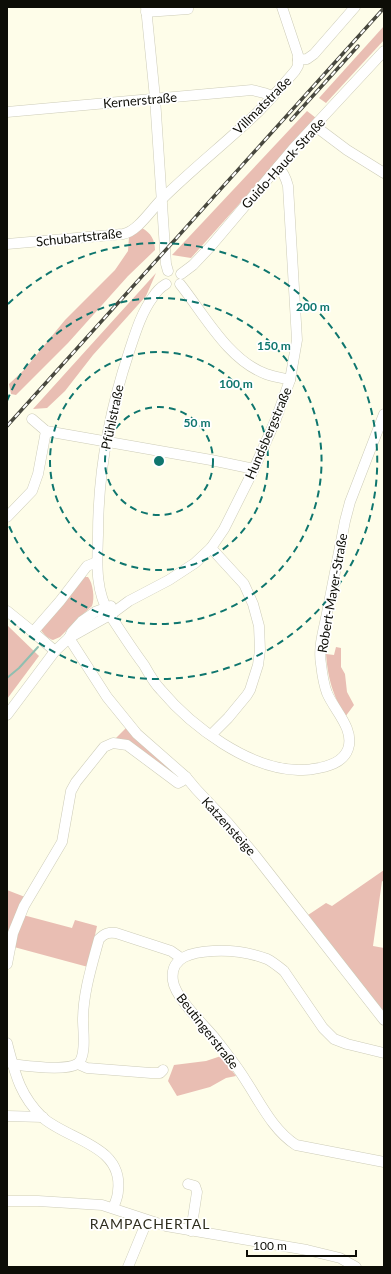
<svg xmlns="http://www.w3.org/2000/svg" width="391" height="1274" font-family="Lato,sans-serif">
<style>
.green{fill:#e9beb3}
.lines{fill:none;stroke-linecap:round;stroke-linejoin:round}
.stream{stroke:#90bfb0;stroke-width:2}
.minor-casing{stroke:#cdccb8;stroke-width:11}
.minor{stroke:#fff;stroke-width:10}
.rail-casing{stroke:#48483e;stroke-width:3.5}
.rail{stroke:#fff;stroke-width:2;stroke-dasharray:6;stroke-linecap:butt}
.ring{fill:none;stroke:#0f766e;stroke-width:2;stroke-dasharray:7 5}
.labels{text-anchor:middle;stroke-width:3.5;stroke-linejoin:round;paint-order:stroke}
.street-label{font-size:13px;fill:#0d0d06;stroke:#fff}
.neighbourhood-label{font-size:14px;letter-spacing:1px;fill:#2e2d1d;stroke:#fff}
.centre{fill:#0f766e;stroke:#fff;stroke-width:2}
.ring-label{font-size:12px;text-anchor:middle;font-weight:bold;fill:#0f766e;stroke:#fff;stroke-width:3.5;stroke-linejoin:round;paint-order:stroke}
</style>
<rect width="100%" height="100%" fill="#fefde9"/>
<g class="green">
<polygon points="384,26 384,40 326,103 319,98"/>
<polygon points="307,111 316,118 191,258 172,255"/>
<path d="M142,228C151,233 155,240 155,250L128,276L68,343L16,395L11,394L9,384L24,370L65,320L115,270L128,251L129,237Z"/>
<polygon points="156,273 146,296 93,355 65,391 47,408 33,409"/>
<path d="M85,577H88C93,583 95,599 92,606L81,616L60,637L53,640C49,639 43,634 41,630L83,579Z"/>
<polygon points="7,625 39,656 7,699"/>
<path d="M336,647L341,648V667L345,674L347,692L354,705L345,717C333,694 328,680 326,654L334,655Z"/>
<polygon points="126,728 180,777 177,778 115,739"/>
<polygon points="384,870 384,882 382,881 373,946 384,948 384,1019 308,915 326,903 332,906"/>
<polygon points="7,890 25,897 9,934 7,934"/>
<polygon points="23,915 72,928 75,920 97,926 88,967 14,947"/>
<polygon points="221,1056 236,1076 226,1078 210,1087 177,1096 168,1081 174,1065 206,1061"/>
</g>
<g class="lines">
<polyline class="stream" points="7,678 19,668 38,647"/>
<g class="minor-casing">
<g id="minor">
<polyline points="146,7 155,98 166,264 168,271"/>
<polyline points="146,12 188,9 188,7"/>
<polyline points="298,60 307,59 314,54 355,7"/>
<polyline points="7,112 252,90 264,93 272,96"/>
<polyline points="315,126 347,150 384,173"/>
<path d="M7,244L123,234C137,232 151,210 161,200C192,169 227,142 258,112C271,99 283,85 295,71L298,66V55L282,7"/>
<polyline points="181,274 193,265 211,246 293,149 384,51"/>
<path d="M166,284C161,287 156,292 153,297C141,313 135,334 129,352C109,412 98,473 98,535C97,563 95,591 110,615C121,632 132,649 144,665C149,674 154,683 161,690C192,727 249,769 298,770C304,770 308,770 313,769C327,767 343,763 348,749C355,729 334,710 327,693C324,685 322,673 321,664C318,647 324,629 327,613C333,582 339,552 345,521L350,502L384,414"/>
<path d="M180,284C204,314 228,360 266,374C274,377 283,378 290,380"/>
<polyline points="32,419 46,431 211,460 254,469"/>
<polyline points="7,517 32,491 38,474 46,431"/>
<polyline points="7,611 33,632 55,651"/>
<polyline points="33,632 60,601 87,566 97,562"/>
<path d="M69,638L110,615L129,601L169,580L195,563L211,548L224,529L254,469L276,419L290,380L297,340L288,186C286,178 284,173 278,167"/>
<polyline points="69,638 107,697 137,734 186,777 196,789 228,823 254,854 384,1020"/>
<polyline points="7,715 55,651 69,638 72,632 82,621 95,612 111,606"/>
<polyline points="211,735 228,718 247,695 250,690 258,665 260,650 259,626 253,604 244,584 211,548"/>
<polyline points="7,964 13,933 24,906 62,842 71,791 76,782 104,747 113,743 127,745 178,783 182,781 186,777"/>
<path d="M7,1043C15,1073 19,1094 42,1117C67,1140 124,1145 118,1191C118,1197 115,1203 113,1208"/>
<path d="M384,1053L347,1044L334,1039L323,1028L284,971C279,967 273,962 267,959C251,953 230,950 213,951C194,952 169,956 173,981C175,997 203,1024 214,1037C225,1051 237,1066 246,1081C261,1104 273,1130 296,1145L384,1162"/>
<path d="M12,1064C26,1066 66,1071 77,1064C87,1058 83,1031 83,1020C83,993 92,965 99,939C105,933 109,932 116,933L171,951L181,958"/>
<polyline points="78,1064 87,1068 151,1073 160,1073 163,1070"/>
<polyline points="7,1116 43,1117"/>
<polyline points="188,1184 195,1186 197,1192 191,1231"/>
<polyline points="7,1201 38,1201 102,1205 166,1226 307,1250 340,1258 356,1267"/>
<polyline points="128,1267 147,1221"/>
</g>
</g>
<use href="#minor" class="minor"/>
<g class="rail-casing">
<g id="rail">
<polyline points="291,120 358,46"/>
<polyline points="7,426 384,8"/>
</g>
</g>
<use href="#rail" class="rail"/>
</g>
<g class="ring">
<circle cx="159" cy="461" r="54"/>
<circle cx="159" cy="461" r="109"/>
<path d="M7 401A163 163 0 1 1 7 521"/>
<path d="M8 304A218 218 0 1 1 8 618"/>
</g>
<g class="labels">
<g class="street-label">
<text transform="translate(140 100) rotate(-5)" y="5">Kernerstraße</text>
<text transform="translate(262 105) rotate(-45)" y="5">Villmatstraße</text>
<text transform="translate(283 163) rotate(-48)" y="5">Guido-Hauck-Straße</text>
<text transform="translate(79 237) rotate(-6)" y="5">Schubartstraße</text>
<text transform="translate(112 417) rotate(-78)" y="5">Pfühlstraße</text>
<text transform="translate(268 433) rotate(-67)" y="5">Hundsbergstraße</text>
<text transform="translate(332 593) rotate(-80)" y="5">Robert-Mayer-Straße</text>
<text transform="translate(229 826) rotate(48)" y="5">Katzensteige</text>
<text transform="translate(208 1031) rotate(52)" y="5">Beutingerstraße</text>
</g>
<g class="neighbourhood-label">
<text x="150" y="1229">RAMPACHERTAL</text>
</g>
</g>
<circle cx="159" cy="461" r="6" class="centre"/>
<g class="ring-label">
<text x="313" y="311">200 m</text>
<text x="274" y="350">150 m</text>
<text x="236" y="388">100 m</text>
<text x="197" y="427">50 m</text>
</g>
<rect width="391" height="1274" fill="none" stroke="#0d0d06" stroke-width="16"/>
<path d="M247 1250v6h109v-6" fill="none" stroke="#0d0d06" stroke-width="2"/>
<text x="253" y="1250" font-size="12" fill="#0d0d06" stroke="#ffffff" stroke-width="3" paint-order="stroke">100 m</text>
</svg>
